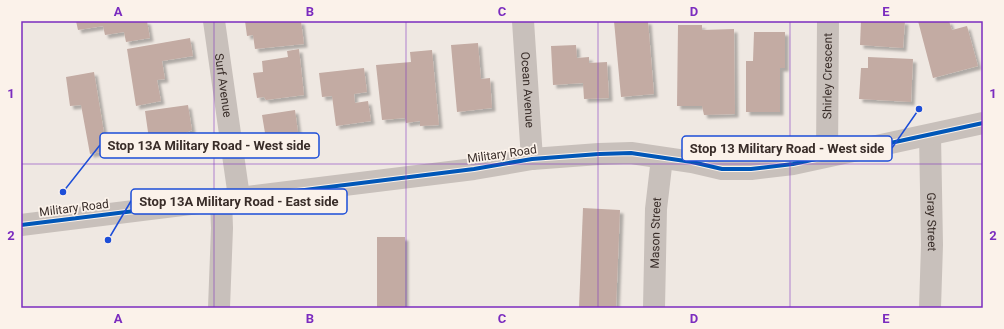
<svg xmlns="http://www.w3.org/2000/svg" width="1004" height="329" font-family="Roboto,sans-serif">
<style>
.building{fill:#c3aba3;filter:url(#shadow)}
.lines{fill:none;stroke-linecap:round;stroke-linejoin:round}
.minor{stroke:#c8c0bb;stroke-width:22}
.cycleway-casing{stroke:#fbf2ea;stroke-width:6}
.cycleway{stroke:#0057b8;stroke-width:4}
.grid{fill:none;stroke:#7b2cbf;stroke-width:1;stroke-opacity:0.55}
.labels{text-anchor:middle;stroke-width:3.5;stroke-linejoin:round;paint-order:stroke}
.street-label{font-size:12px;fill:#392d29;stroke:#fbf2ea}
.leader{fill:none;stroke:#1d4ed8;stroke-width:1.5}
.callout-dot{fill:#1d4ed8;stroke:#fbf2ea;stroke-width:1.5}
.callout{fill:#fbf2ea;stroke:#1d4ed8;stroke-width:1.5}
.callout-label{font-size:13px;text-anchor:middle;font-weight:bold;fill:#392d29}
.neatline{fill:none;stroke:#7b2cbf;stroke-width:1.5}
.grid-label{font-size:13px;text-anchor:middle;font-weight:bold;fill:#7b2cbf}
</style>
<defs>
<filter id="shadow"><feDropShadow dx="3.5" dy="3.5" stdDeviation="1" flood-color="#0004"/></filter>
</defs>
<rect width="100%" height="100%" fill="#efe8e2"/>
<g class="building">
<polygon points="76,21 147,21 150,38 126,42 124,32 105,35 103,26 78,30"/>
<polygon points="245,21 301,21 304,44 255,49 253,35 247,36"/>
<polygon points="614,21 648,21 654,94 621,97"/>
<polygon points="861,21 905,21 903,48 860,45"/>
<polygon points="918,21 949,21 952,30 967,26 978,66 933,78"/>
<polygon points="678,25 702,25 702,30 734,29 735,114 704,115 702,106 677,106"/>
<polygon points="754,32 785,32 785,68 780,68 780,112 746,112 746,61 753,61"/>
<polygon points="190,38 193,56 162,61 165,79 157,80 161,101 136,106 127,49"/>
<polygon points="478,43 481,79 490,78 492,108 457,112 451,45"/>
<polygon points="576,45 577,58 589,57 589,63 607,62 609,98 584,99 583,83 553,85 551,46"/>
<polygon points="299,49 304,95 266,100 264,97 257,98 253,73 263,72 262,61 288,57 287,51"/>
<polygon points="432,50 439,125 420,126 420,121 406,123 405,118 382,120 376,65 411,62 410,52"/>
<polygon points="868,57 913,59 911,102 859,99 861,68 868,68"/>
<polygon points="364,68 367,92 354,94 355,103 368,101 371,121 336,126 332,96 322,97 319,73"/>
<polygon points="94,72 107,151 90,154 81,105 70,106 66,77"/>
<polygon points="188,105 192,130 184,134 185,141 166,143 165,151 151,153 145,111"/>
<polygon points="295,110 300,147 280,150 278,138 266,139 262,115"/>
<polygon points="583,208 620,210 616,308 579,308"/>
<rect x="377" y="237" width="28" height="71"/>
</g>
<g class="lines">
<g class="minor">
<path id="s1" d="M214,21L239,197"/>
<path id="s2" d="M523,21L532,159"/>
<path id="s3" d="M930,135L932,245L930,308"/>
<path id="s4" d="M827,156L828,21"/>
<polyline points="21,225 474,169 532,159 599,154 631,153 692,162 722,169 751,169 793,164 983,123"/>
<polyline points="219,308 222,228 221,200"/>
<path id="s5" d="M654,308L656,209L662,158"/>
</g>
<g class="cycleway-casing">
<polyline id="cycleway" points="21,225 474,169 532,159 599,154 631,153 692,162 722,169 751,169 793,164 983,123"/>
</g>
<use href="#cycleway" class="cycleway"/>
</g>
<path class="grid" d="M214,21V308M406,21V308M598,21V308M790,21V308M21,164H983"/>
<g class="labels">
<g class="street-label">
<text dy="4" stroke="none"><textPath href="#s4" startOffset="80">Shirley Crescent</textPath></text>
<text dy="4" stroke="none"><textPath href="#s1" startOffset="65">Surf Avenue</textPath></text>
<text dy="4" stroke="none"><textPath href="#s2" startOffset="69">Ocean Avenue</textPath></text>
<text transform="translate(502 154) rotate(-8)" y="4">Military Road</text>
<text transform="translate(74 208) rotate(-7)" y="4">Military Road</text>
<text dy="4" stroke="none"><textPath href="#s3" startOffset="87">Gray Street</textPath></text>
<text dy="4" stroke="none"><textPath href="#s5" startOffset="75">Mason Street</textPath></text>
</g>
</g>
<path class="leader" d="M63 192L100 145M919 109L892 148M108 240L131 201"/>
<g class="callout-dot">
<circle cx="63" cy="192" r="4"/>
<circle cx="919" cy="109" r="4"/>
<circle cx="108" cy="240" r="4"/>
</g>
<g class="callout">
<rect x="100" y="133" width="219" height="25" rx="4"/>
<rect x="682" y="136" width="210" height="25" rx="4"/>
<rect x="131" y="189" width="216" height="25" rx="4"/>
</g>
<g class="callout-label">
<text x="209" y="150">Stop 13A Military Road - West side</text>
<text x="787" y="153">Stop 13 Military Road - West side</text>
<text x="239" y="206">Stop 13A Military Road - East side</text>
</g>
<rect width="1004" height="329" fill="none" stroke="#fbf2ea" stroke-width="44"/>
<rect x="22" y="22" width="960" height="285" class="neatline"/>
<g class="grid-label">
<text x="118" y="16">A</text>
<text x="310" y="16">B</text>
<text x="502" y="16">C</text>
<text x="694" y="16">D</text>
<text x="886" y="16">E</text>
<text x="11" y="98">1</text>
<text x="993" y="98">1</text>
<text x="11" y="240">2</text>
<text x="993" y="240">2</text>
<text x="118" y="323">A</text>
<text x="310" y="323">B</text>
<text x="502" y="323">C</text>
<text x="694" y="323">D</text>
<text x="886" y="323">E</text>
</g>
</svg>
